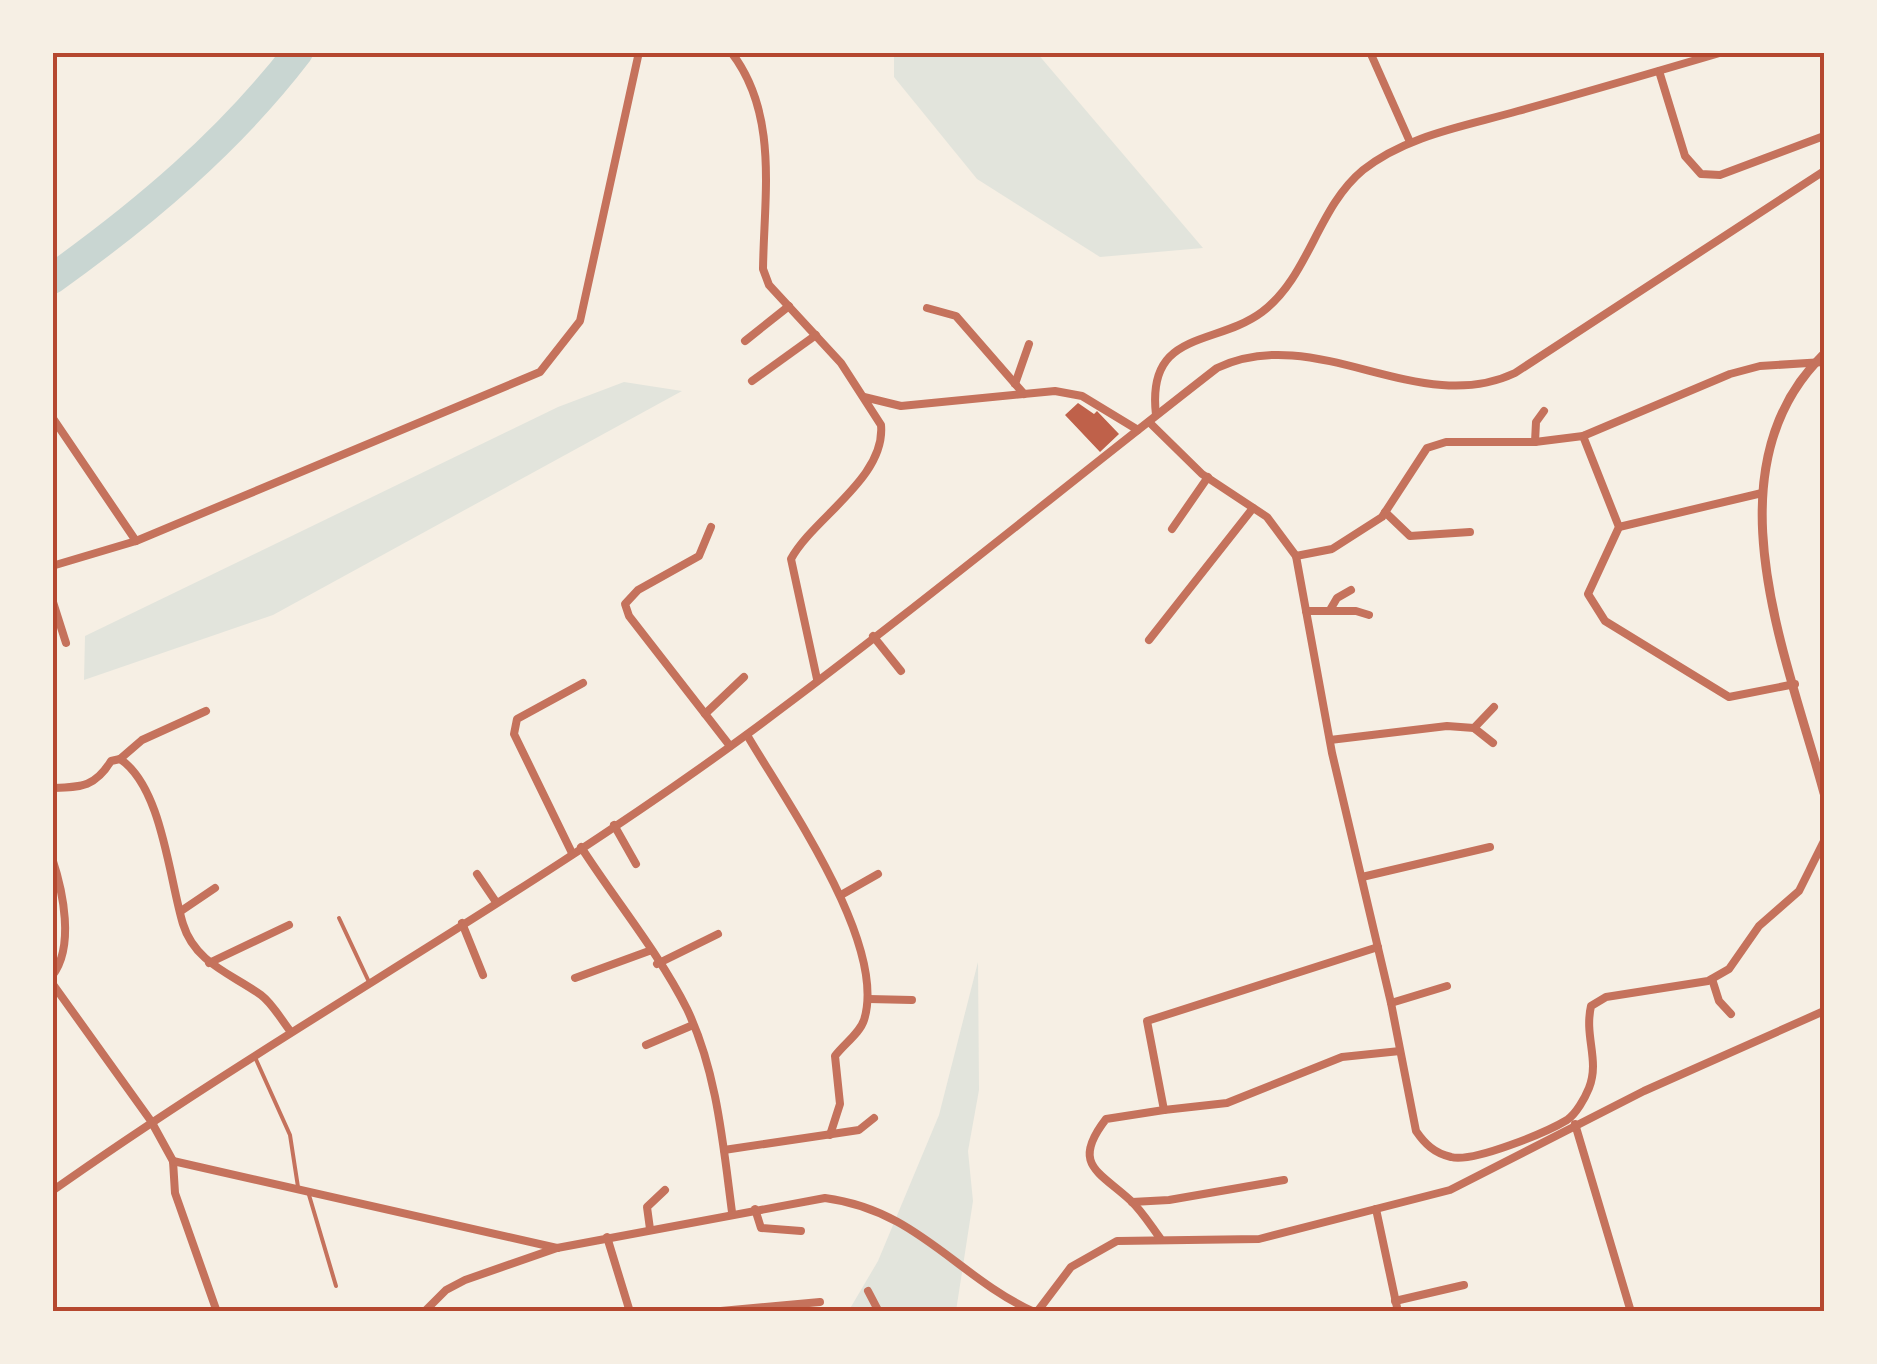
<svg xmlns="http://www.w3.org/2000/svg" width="1877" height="1364" font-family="'Open Sans',sans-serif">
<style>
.green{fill:#e2e4dc}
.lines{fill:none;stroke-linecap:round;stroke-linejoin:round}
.river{stroke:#c9d6d2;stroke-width:30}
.building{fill:#bf614a}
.service{stroke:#c5725c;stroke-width:4}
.minor{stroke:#c5725c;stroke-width:8}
.tertiary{stroke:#c5725c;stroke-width:9}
.neatline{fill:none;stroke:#b5482f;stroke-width:4}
</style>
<rect width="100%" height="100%" fill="#f6efe4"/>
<g class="green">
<polygon points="894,53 1037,53 1203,248 1100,257 977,179 894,77"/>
<polygon points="624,382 682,391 273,615 84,680 85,636 558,407"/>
<polygon points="978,962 979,1090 968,1151 973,1201 956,1311 848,1312 878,1261 939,1115"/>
</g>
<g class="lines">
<path class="river" d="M52,279C143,214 230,141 298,52"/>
</g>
<polygon class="building" points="1078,403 1094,414 1097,411 1119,434 1100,452 1065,415"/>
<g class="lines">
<g class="service">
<polyline points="339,918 369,982"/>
<polyline points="254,1055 290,1135 298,1187"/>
<polyline points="309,1195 336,1286"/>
</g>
<g class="minor">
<path d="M731,52C779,114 764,195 763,269L769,285L841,363L881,425C886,478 813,518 791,559L817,679"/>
<polyline points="1370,52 1410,142"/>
<polyline points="1659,71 1685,156 1701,174 1720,175 1824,136"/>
<polyline points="927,308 956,316 1024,394"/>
<polyline points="745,341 789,306"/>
<polyline points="752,381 816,335"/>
<polyline points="1015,384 1029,344"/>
<polyline points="864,397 901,406 1055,391 1082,396 1138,430"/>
<path d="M1156,415C1146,329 1215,347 1262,312C1309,277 1317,208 1363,170C1407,135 1466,126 1518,111C1587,92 1655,72 1723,52"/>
<polyline points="52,417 136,541"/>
<path d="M1149,422L1202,474L1267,517L1296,556L1332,753L1391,1003L1416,1131C1425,1144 1434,1153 1451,1157C1473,1163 1547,1132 1567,1120C1576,1114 1585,1098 1589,1088C1600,1060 1584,1037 1591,1006L1606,997L1708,981L1729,969L1759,926L1799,891L1824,841"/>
<polyline points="1583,436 1619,527 1588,594 1605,621 1729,697 1795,684"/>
<polyline points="1535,442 1536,422 1544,411"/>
<polyline points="1385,512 1410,536 1470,532"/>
<polyline points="711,527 699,556 638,590 625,604 629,616 730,746"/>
<polyline points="1619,527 1762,493"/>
<polyline points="1172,529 1208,477"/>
<polyline points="1296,556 1332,549 1382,517 1427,448 1446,442 1535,442 1583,436 1730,374 1760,366 1824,362"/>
<polyline points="52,566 136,541 540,372 580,321 639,52"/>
<polyline points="52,599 66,643"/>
<polyline points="1330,610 1337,598 1351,590"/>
<polyline points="1306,611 1356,611 1369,615"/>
<polyline points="873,636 901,671"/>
<polyline points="1149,640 1253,508"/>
<polyline points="705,714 744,677"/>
<polyline points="1474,728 1494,707"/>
<path d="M747,735C785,800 888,944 864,1020C860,1033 844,1044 835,1056L840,1104L830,1135"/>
<polyline points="1330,740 1447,726 1474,728 1493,743"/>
<polyline points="120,759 142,740 206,711"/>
<path d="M52,788C82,787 95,787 111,761L120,759C162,787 169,878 183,924C195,963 232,974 261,995C273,1004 282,1021 291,1032"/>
<polyline points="614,825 636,864"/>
<path d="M581,847C615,900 659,953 687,1009C717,1072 723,1144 732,1212"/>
<polyline points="572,853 514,734 517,719 583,683"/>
<path d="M52,858C63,891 75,947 52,976"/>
<polyline points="477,874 496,902"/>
<polyline points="1362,877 1490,847"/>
<polyline points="841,895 878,874"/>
<polyline points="181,911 215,888"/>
<polyline points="462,923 483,975"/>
<polyline points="1378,947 1147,1021 1164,1110 1227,1103 1342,1057 1400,1051"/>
<polyline points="209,963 289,925"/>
<polyline points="657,964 718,934"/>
<polyline points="575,978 649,951"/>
<polyline points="1712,979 1719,1001 1731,1014"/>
<polyline points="52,983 151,1121 173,1161 175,1193 217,1312"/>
<polyline points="869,999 912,1000"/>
<polyline points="1391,1003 1447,986"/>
<polyline points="646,1045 693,1025"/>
<polyline points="1575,1124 1631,1312"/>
<polyline points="724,1150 859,1130 874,1118"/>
<polyline points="173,1161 557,1248"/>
<path d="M52,1191C278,1031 523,899 746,735C906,617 1060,490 1217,368C1316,321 1418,419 1515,373L1824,171"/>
<polyline points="1132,1202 1169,1200 1284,1180"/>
<polyline points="755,1209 761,1228 801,1231"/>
<polyline points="1376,1209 1398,1312"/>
<polyline points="650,1229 647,1207 665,1190"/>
<polyline points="607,1237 630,1312"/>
<path d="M1160,1238C1151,1226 1142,1211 1130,1200C1098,1171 1071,1164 1106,1119L1164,1110"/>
<polyline points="868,1291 879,1312"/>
<polyline points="1395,1301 1464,1285"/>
<path d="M424,1312L446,1290L465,1280L557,1248L825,1198C917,1210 956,1276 1034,1312"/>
<polyline points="710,1312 820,1302"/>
<polyline points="1037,1312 1071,1267 1117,1241 1259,1239 1450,1190 1644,1091 1824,1011"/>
</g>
<path class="tertiary" d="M1824,354C1705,469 1788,659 1824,793"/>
</g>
<rect width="1877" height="1364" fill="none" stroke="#f6efe4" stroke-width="110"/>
<rect x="55" y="55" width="1767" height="1254" class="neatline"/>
</svg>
